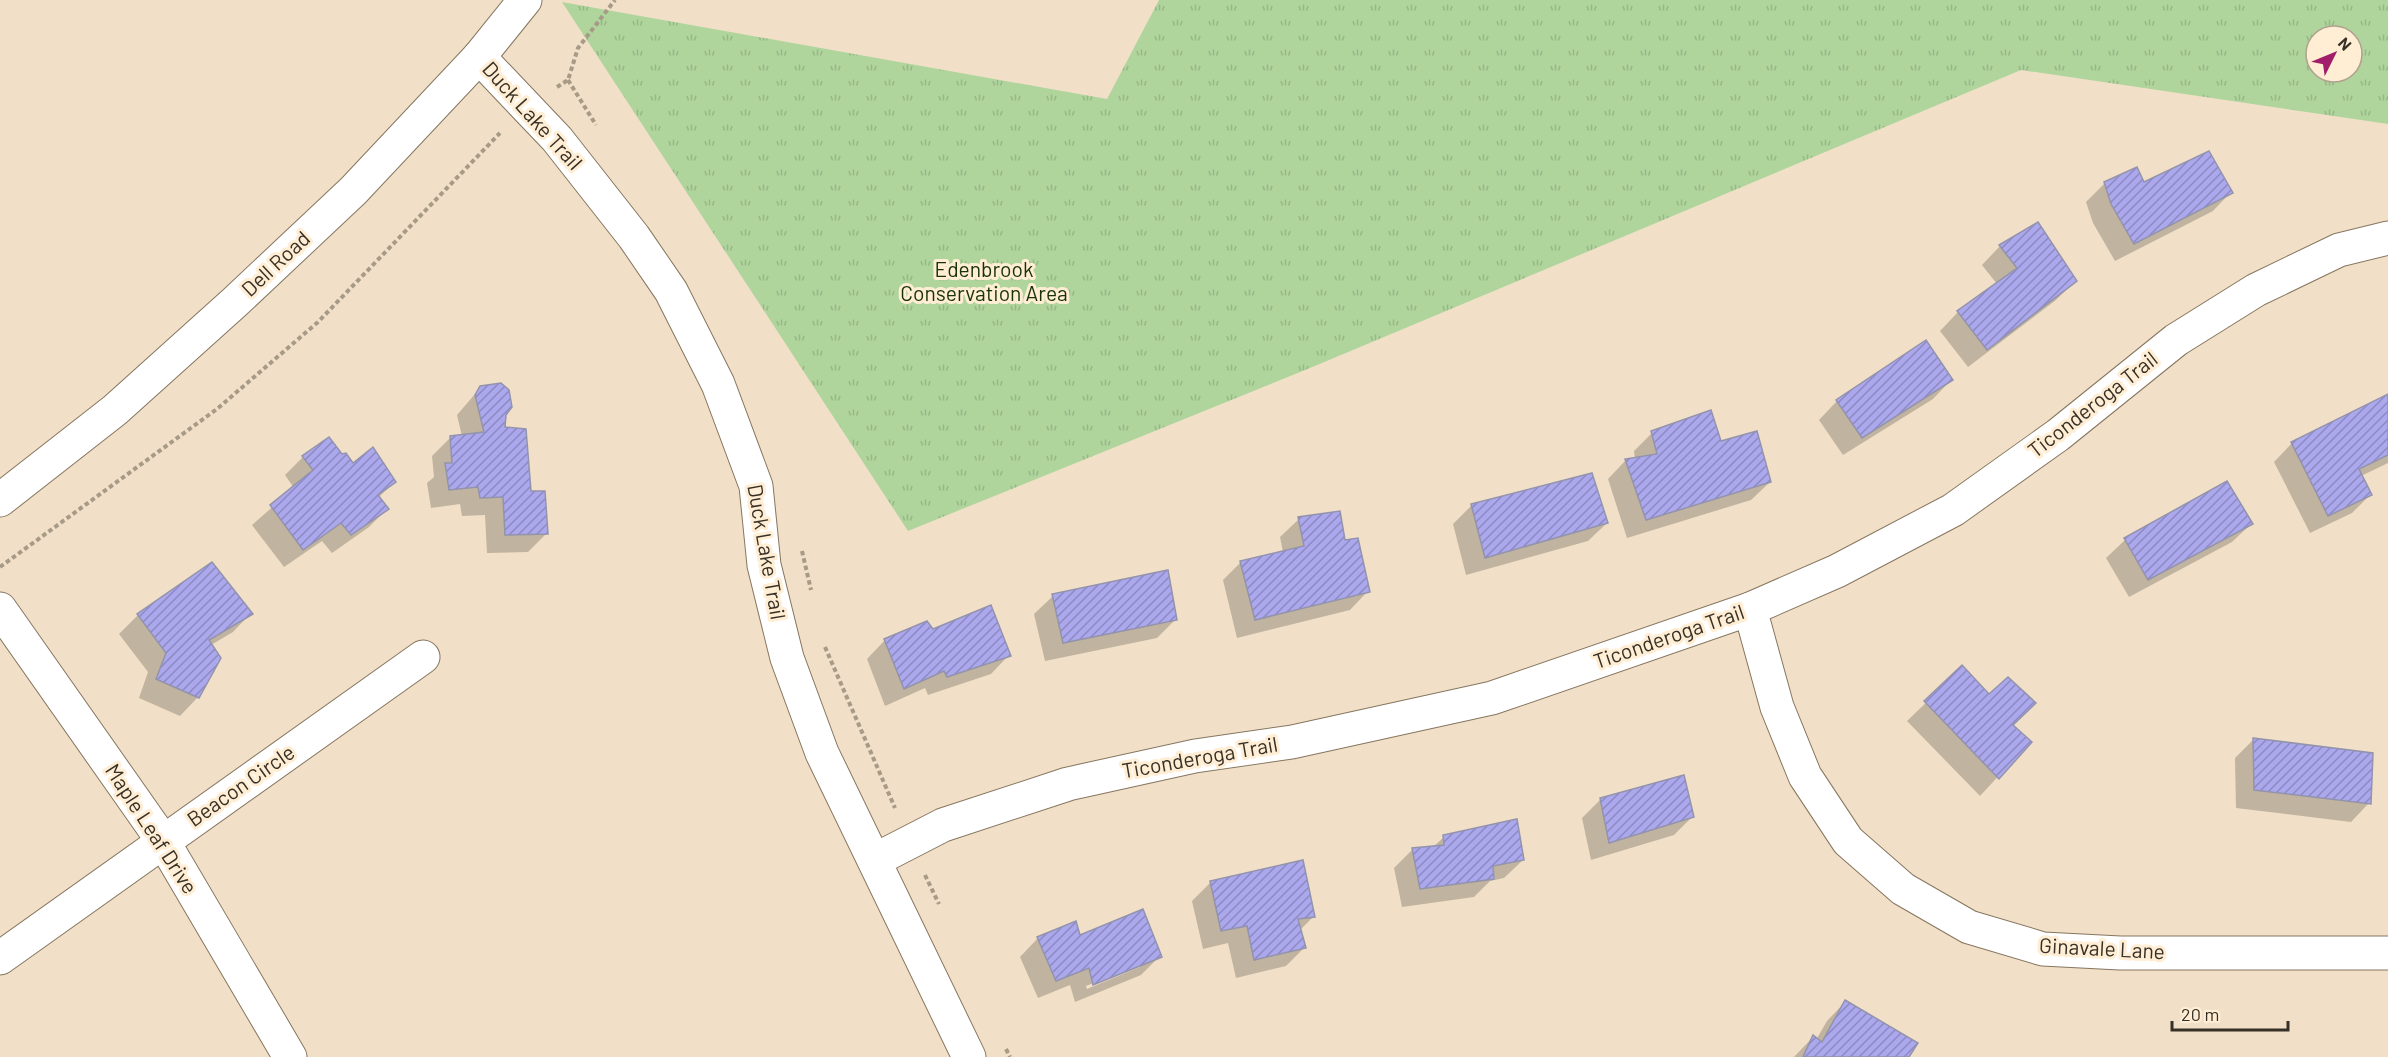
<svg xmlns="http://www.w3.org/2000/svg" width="2388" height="1057" font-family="Barlow,sans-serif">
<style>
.park{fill:url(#park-tufts);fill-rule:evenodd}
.shadow{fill:#0003;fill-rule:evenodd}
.building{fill:url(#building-hatch);stroke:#9393ad;stroke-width:1.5}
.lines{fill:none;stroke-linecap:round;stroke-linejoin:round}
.street-casing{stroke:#867660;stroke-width:35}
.secondary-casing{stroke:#867660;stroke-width:35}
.path{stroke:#a79a87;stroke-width:4;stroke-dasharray:4.5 3;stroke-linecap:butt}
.street{stroke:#fff;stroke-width:33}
.secondary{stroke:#fff;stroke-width:33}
.labels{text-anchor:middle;stroke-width:6;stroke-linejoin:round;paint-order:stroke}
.street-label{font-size:21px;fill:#363026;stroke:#ffedd4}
.park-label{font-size:21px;fill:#173305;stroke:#ffedd4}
</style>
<defs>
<pattern id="park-tufts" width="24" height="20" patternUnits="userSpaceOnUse" patternTransform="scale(1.5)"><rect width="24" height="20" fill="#afd59d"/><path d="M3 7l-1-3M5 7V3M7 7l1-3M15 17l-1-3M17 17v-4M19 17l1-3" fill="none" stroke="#97b787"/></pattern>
<pattern id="building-hatch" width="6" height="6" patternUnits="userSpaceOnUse" patternTransform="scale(1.5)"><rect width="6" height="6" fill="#aca8ee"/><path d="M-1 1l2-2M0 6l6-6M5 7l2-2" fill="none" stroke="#8d89c1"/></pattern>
</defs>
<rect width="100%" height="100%" fill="#f1e0c7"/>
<path class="park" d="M1159,0H2388V124L2021,70L1310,368L908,531L562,2L1107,99ZM2316,36H2352V72H2316Z"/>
<g class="shadow">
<polygon points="2105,183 2143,184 2231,192 2213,211 2115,261 2093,223 2086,202"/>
<polygon points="2000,246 2075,281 2056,300 1968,367 1940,331 1958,312 1997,284 1982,265"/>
<polygon points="1951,380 1933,399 1843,455 1819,420 1837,401"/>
<polygon points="481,387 504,414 504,429 547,533 528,552 487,553 485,515 462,516 460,504 431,508 427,483 434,477 432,456 451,437 462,436 457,415"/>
<polygon points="2388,395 2388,463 2361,476 2370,495 2352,513 2310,533 2274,462 2292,443"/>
<polygon points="1652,433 1720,443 1770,482 1751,500 1627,538 1608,479 1626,460 1635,459 1634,451"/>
<polygon points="341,456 353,465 394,482 378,498 387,509 369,527 332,553 322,541 284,567 252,525 294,488 285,475 303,457"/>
<polygon points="1591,474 1607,523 1588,541 1466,575 1453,524 1471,506"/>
<polygon points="2226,483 2251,524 2232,542 2129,597 2106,558 2125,540"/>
<polygon points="1299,519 1343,542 1368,591 1350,610 1237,638 1223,580 1241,562 1283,552 1280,537"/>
<polygon points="212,564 251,613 233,632 211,645 198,697 180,716 139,698 148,672 119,634 138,615"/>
<polygon points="1053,596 1175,620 1157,638 1045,661 1034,614"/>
<polygon points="932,630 1009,655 991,674 928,695 925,688 885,706 867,659 885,640"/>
<polygon points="1962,668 2011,726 2030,742 1980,796 1907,721"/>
<polygon points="2254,739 2369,803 2351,822 2236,808 2235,758"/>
<polygon points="1601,799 1692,817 1674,835 1591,860 1582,818"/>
<polygon points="1444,837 1523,860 1504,878 1490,881 1474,897 1402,907 1394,868 1413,849 1433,847"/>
<polygon points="1211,882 1313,917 1300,930 1304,948 1286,966 1236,978 1228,943 1203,949 1192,901"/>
<path d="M1079,937L1160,956L1141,975L1075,1002L1070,985L1038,998L1020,957L1038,938ZM1140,964V967L1087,989L1086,986Z"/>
<polygon points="1845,1002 1907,1057 1794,1057 1813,1037 1816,1040 1827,1021"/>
</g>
<g class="building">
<polygon points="2209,151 2233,193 2134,244 2111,204 2104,182 2137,167 2144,182"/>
<polygon points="2038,222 2077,281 1987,350 1957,311 2017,268 1999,245"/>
<polygon points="1926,340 1953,380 1862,438 1836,400"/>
<polygon points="501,383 509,390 512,407 506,415 505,427 526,429 531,491 545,491 548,534 505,535 503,497 480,498 478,487 449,490 445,463 452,463 450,436 484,432 475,395 480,386"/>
<polygon points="2388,394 2388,455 2359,469 2372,495 2328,516 2291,442"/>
<polygon points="1711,410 1721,441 1757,431 1771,482 1646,520 1625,459 1657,454 1651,431"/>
<polygon points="329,437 342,454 346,453 353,463 373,447 396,482 378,495 389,509 351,535 341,523 303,550 270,505 313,470 302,456"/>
<polygon points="1592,473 1608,523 1485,558 1471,504"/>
<polygon points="2227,481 2253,524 2148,580 2124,538"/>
<polygon points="1340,511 1345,540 1358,538 1370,592 1255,620 1240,561 1304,546 1298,517"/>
<polygon points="212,562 253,614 209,640 221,658 199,698 156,679 166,653 137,614"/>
<polygon points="1168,570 1177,620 1063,643 1052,594"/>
<polygon points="991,605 1011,656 947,677 944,671 904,689 884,639 927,621 933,629"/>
<polygon points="1962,665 1989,694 2008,677 2036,703 2013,725 2032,742 1999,779 1924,701"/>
<polygon points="2253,738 2373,753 2371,804 2254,790"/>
<polygon points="1684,775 1694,817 1609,843 1600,798"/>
<polygon points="1517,819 1524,860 1493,866 1494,879 1420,889 1412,848 1444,845 1443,835"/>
<polygon points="1303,860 1315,917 1298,919 1306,948 1254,960 1247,926 1221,931 1210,881"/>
<polygon points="1143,909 1162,957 1093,985 1089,968 1056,981 1037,937 1076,921 1080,935"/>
<polygon points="1845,1000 1918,1043 1909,1057 1803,1057 1813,1035 1822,1042"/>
</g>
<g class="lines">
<g class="street-casing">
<g id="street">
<polyline points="0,609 163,841 290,1057"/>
<polyline points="1750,609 1777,707 1805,776 1848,841 1903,889 1969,927 2043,949 2120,953 2388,953"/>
<polyline points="875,860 943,825 1068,784 1195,756 1292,742 1492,698 1750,609 1837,571 1953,510 2058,435 2176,340 2256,290 2339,250 2388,238"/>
<polyline points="0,958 423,657"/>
</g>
</g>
<g class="secondary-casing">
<g id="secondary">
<polyline points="479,57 557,139 634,237 671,291 718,384 756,486 764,565 787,658 822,753 969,1057"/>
<polyline points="0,500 115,410 235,302 353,191 479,57 525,0"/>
</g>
</g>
<g class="path">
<polyline points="568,80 596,125"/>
<polyline points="557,87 568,80 578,48 615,0"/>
<polyline points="802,551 811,590"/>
<polyline points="0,567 217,409 318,322 500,133"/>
<polyline points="825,647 895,808"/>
<polyline points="925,875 939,904"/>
<polyline points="1006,1049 1010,1057"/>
</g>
<use href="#street" class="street"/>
<use href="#secondary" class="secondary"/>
</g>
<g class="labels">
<g class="street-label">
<text transform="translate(532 116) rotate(48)" y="7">Duck Lake Trail</text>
<text transform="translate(276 264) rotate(-43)" y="7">Dell Road</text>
<text transform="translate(2093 405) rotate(-38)" y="7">Ticonderoga Trail</text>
<text transform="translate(766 552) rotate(80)" y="7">Duck Lake Trail</text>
<text transform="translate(1669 637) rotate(-19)" y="7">Ticonderoga Trail</text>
<text transform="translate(1200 758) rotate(-10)" y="7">Ticonderoga Trail</text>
<text transform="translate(241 786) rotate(-35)" y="7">Beacon Circle</text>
<text transform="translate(151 829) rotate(57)" y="7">Maple Leaf Drive</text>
<text transform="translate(2102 949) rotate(3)" y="7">Ginavale Lane</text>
</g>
<g class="park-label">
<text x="984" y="277">Edenbrook<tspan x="984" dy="24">Conservation Area</tspan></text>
</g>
</g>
<g transform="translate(2334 54) rotate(47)"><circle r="28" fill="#ffedd4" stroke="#afa18e" stroke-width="1.5"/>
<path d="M0-4.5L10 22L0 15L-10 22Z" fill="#a21e6b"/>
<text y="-9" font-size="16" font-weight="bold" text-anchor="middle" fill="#363026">N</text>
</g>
<path d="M2172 1021v9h116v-9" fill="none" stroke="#363026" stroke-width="3"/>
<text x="2181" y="1021" font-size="18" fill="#363026" stroke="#ffedd4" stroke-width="4.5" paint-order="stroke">20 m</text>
</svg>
